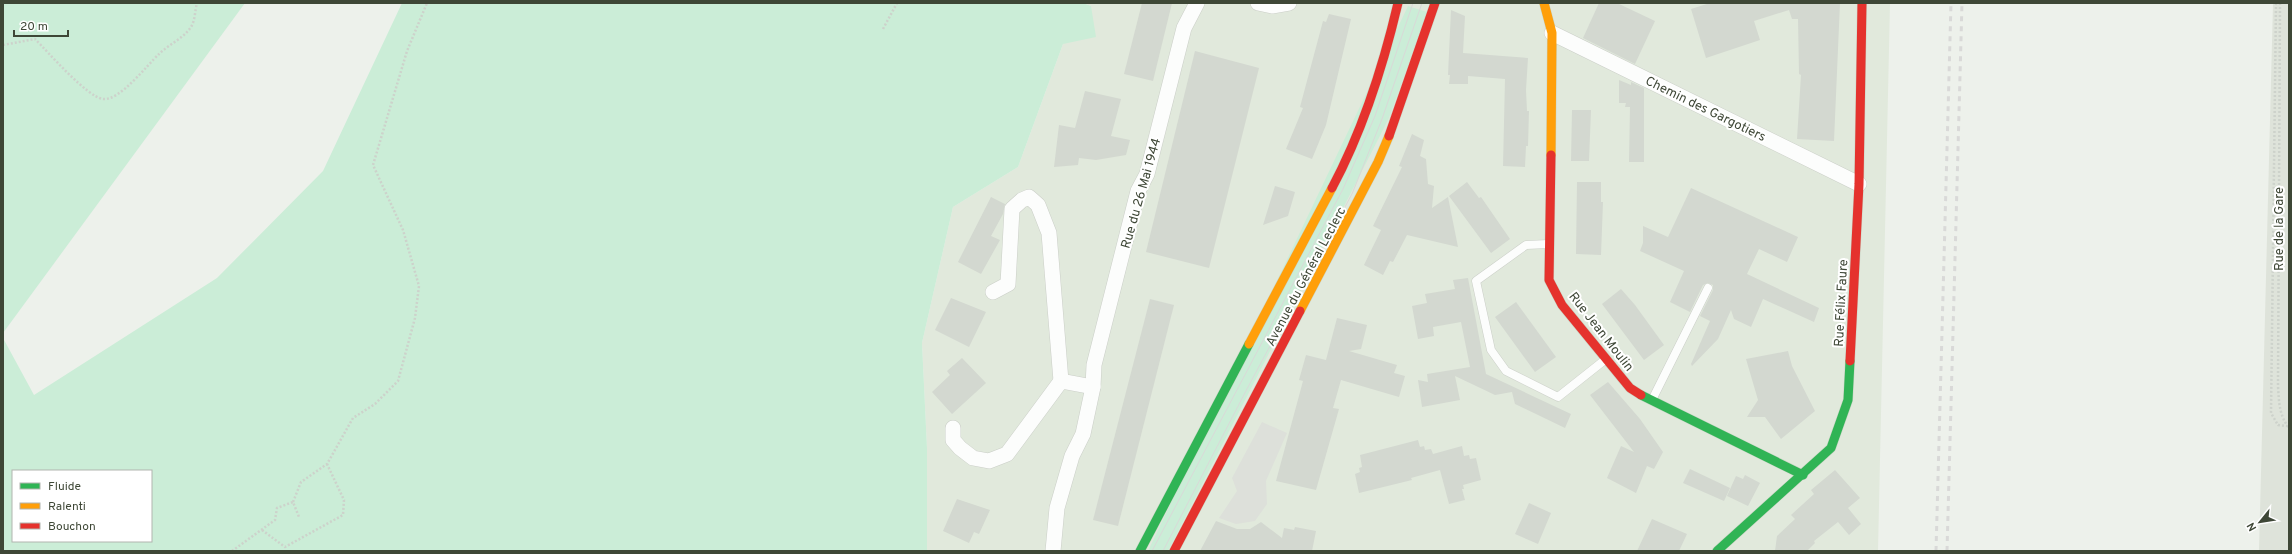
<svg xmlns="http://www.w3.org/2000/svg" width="2292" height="554" font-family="Overpass,sans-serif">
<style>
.residential{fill:#e1e9dc}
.industrial{fill:#dee3da}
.green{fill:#cbedd7;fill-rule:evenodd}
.parking{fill:#dde0da}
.building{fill:#d3d8d0}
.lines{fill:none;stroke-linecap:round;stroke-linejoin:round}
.lane-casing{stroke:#cbcfc8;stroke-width:9}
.street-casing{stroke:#cbcfc8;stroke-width:16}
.fast-casing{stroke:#cad4c5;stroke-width:10}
.slow-casing{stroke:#cad4c5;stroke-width:10}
.jam-casing{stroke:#cad4c5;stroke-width:10}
.path{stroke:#cdd2cb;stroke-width:2.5;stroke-dasharray:2 2;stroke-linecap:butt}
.lane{stroke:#fcfdfc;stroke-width:8}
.street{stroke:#fcfdfc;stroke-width:15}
.fast{stroke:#30b455;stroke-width:9}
.slow{stroke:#ff9f0a;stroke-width:9}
.jam{stroke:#e5322d;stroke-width:9}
.tram{stroke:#d9d9d8;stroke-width:1}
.rail{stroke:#d9d9d8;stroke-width:3;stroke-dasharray:5 5;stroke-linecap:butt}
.labels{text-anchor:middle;stroke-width:4;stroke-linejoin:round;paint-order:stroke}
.street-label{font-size:13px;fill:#3e4736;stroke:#fff}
</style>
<rect width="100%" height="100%" fill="#edf1eb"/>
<polygon class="residential" points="1083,3 1890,3 1878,551 927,551 927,448 922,343 953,207 1018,167 1063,44 1091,6"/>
<polygon class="industrial" points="2273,3 2289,3 2289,551 2259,551"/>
<g class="green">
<polygon points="3,3 245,3 3,333"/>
<path d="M402,3H1083L1091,6L1096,37L1063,44L1018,167L953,207L922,343L927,448V551H3V338L34,395L217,278L323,171ZM13,471H151V541H13Z"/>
<polygon points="1408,6 1427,12 1389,118 1168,551 1148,551"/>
</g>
<polygon class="parking" points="1262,422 1287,433 1266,481 1267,504 1255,521 1236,524 1219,518 1237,491 1232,478"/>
<g class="building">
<polygon points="1142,3 1172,3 1153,81 1124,74"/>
<polygon points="1599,3 1617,3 1655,21 1635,64 1583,38"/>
<polygon points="1710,3 1840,3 1834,141 1797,139 1801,75 1799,74 1798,19 1792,19 1789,10 1754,21 1760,40 1706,58 1691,9"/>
<polygon points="1451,10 1465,16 1463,53 1528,58 1526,90 1527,111 1529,111 1528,146 1526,146 1525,167 1503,166 1505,79 1468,76 1468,84 1449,84 1450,75 1448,75"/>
<polygon points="1329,14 1351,19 1326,125 1312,159 1286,149 1303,108 1300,107 1323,21 1326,22"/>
<polygon points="1195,51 1259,68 1209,268 1146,252"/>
<polygon points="1619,80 1631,85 1631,82 1644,88 1644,162 1629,162 1630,107 1625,107 1626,103 1619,103"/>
<polygon points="1085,91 1121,99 1111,136 1130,140 1126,155 1096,160 1079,158 1078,165 1054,167 1059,125 1075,128"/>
<polygon points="1572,110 1591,110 1589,161 1571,161"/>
<polygon points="1412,134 1424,140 1420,156 1426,159 1428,184 1434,186 1432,208 1448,197 1458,247 1407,235 1393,262 1390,261 1383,275 1364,265 1381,230 1373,226 1402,167 1399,166"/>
<polygon points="1467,182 1479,198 1481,197 1510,239 1491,253 1449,196"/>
<polygon points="1577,182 1601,182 1601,202 1603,202 1601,255 1576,254"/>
<polygon points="1275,186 1295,192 1288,216 1263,225"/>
<polygon points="1691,188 1798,237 1787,262 1759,249 1747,274 1819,308 1814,322 1763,299 1751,327 1734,319 1731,310 1718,339 1692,366 1691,364 1710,321 1700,316 1713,290 1713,285 1708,283 1703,285 1690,312 1670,302 1684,271 1640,251 1643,243 1643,226 1668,237"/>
<polygon points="991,197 1005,204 1003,214 991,236 1000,240 981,274 958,262"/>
<polygon points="1468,278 1486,374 1571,414 1565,428 1515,404 1512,392 1495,395 1455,376 1460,400 1422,407 1418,380 1428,382 1427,374 1470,367 1461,322 1433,327 1434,336 1418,339 1412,306 1427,303 1425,294 1455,289 1453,280"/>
<polygon points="1621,289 1635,305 1664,345 1644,360 1602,304"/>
<polygon points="951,298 986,312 969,347 935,330"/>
<polygon points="1150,299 1174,305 1118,526 1093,520"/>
<polygon points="1516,302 1556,357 1535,372 1495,317"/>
<polygon points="1337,318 1367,325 1361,349 1349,351 1397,365 1394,373 1405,376 1399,397 1341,380 1333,408 1339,409 1316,490 1276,481 1303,381 1299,380 1306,355 1326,360"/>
<polygon points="1788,351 1792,366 1815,411 1781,439 1765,417 1747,417 1758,400 1746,359"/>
<polygon points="962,358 986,383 952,414 932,392 950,375 947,371"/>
<polygon points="1608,382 1640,419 1663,452 1654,469 1647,466 1636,493 1607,478 1621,446 1634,452 1590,395"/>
<polygon points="1418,440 1420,447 1424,446 1425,450 1431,449 1433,454 1462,446 1464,456 1469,455 1470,459 1476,458 1481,480 1463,485 1464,489 1462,489 1465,500 1449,504 1440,470 1411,478 1412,480 1359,493 1355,474 1360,472 1359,468 1362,467 1360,455"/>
<polygon points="1690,469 1730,488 1724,501 1683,483"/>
<polygon points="1835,470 1860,498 1848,508 1861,524 1849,535 1838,522 1814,541 1815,543 1807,551 1775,551 1777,536 1795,519 1791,515 1814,494 1811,490"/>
<polygon points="1745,475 1760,483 1748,506 1727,496 1736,476 1743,479"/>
<polygon points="957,499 990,510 979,534 974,532 969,543 943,531"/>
<polygon points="1529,503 1551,513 1538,544 1515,534"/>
<polygon points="1652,519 1687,534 1679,551 1637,551"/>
<polygon points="1216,521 1237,529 1250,529 1261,522 1282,538 1284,528 1294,530 1295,527 1316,531 1312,551 1200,551"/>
</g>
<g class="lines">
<g class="lane-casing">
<g id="lane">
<polyline points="1548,244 1526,245 1476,281 1491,350 1506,371 1558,397 1606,359"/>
<polyline points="1652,400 1708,288"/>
</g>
</g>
<g class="street-casing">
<g id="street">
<polyline points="1258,3 1272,6 1289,3"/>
<polyline points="1552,33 1859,184"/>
<polyline points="993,292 1008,284 1012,209 1022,200 1029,197 1038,205 1049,233 1061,381"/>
<polyline points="953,428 953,440 960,448 973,458 989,461 1007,454 1061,381 1093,387"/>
<polyline points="1053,551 1057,508 1072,456 1083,434 1093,387 1094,365 1138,191 1147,174 1184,28 1197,3"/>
</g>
</g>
<g class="fast-casing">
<g id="fast">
<polyline points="1641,395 1803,475"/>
<polyline points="1140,551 1249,344"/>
<polyline points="1717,551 1831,448 1848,400 1850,361"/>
</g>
</g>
<g class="slow-casing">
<g id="slow">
<polyline points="1544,3 1552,33 1551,155"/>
<polyline points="1300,311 1378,162 1389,136"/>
<polyline points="1249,344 1332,188"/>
</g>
</g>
<g class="jam-casing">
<g id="jam">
<polyline points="1389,136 1435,3"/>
<polyline points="1551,155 1549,280 1562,305 1630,388 1641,395"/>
<path d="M1332,188C1363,130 1383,67 1398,3"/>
<polyline points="1850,361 1859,184 1862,3"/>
<polyline points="1174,551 1300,311"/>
</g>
</g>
<g class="path">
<path d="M2280,3L2278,386C2279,402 2279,415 2289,428"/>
<polyline points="2281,3 2276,4 2271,413 2278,425 2287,426"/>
<polyline points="883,29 897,3"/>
<path d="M3,45L35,39C48,52 87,97 103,99C120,101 147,65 159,54C169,44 183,39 191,27C195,21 195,10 197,3"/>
<polyline points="293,502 301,482 327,464 353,418 375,404 398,381 415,318 419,286 403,230 373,165 407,51 427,3"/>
<polyline points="262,530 285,547 343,515 344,500 327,464"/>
<polyline points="232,551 275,520 277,508 293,502 299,517"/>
</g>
<use href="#lane" class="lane"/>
<use href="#street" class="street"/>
<use href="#fast" class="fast"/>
<use href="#slow" class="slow"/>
<use href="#jam" class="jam"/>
<g class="tram">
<polyline points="1152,551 1343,189 1375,116 1413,3"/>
<polyline points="1163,551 1249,385 1352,194 1382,119 1422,3"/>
</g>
<g class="rail">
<polyline points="1936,551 1951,3"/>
<polyline points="1947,551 1962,3"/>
</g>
</g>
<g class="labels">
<g class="street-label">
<text transform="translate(1706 108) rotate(26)" y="5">Chemin des Gargotiers</text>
<text transform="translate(1140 193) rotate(-74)" y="5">Rue du 26 Mai 1944</text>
<text transform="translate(2278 229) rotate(-90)" y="5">Rue de la Gare</text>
<text transform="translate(1305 276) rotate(-62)" y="5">Avenue du Général Leclerc</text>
<text transform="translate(1840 303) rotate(-87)" y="5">Rue Félix Faure</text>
<text transform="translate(1602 331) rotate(52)" y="5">Rue Jean Moulin</text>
</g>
</g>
<rect width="2292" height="554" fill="none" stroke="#3e4736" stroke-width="8"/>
<rect x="12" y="470" width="140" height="72" fill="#ffffff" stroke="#b2b5af"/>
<rect x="20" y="483" width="20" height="6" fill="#30b455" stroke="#b2b5af"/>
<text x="48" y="490" font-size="12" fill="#3e4736">Fluide</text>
<rect x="20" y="503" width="20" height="6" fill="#ff9f0a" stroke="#b2b5af"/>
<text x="48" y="510" font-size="12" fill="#3e4736">Ralenti</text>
<rect x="20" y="523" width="20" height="6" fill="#e5322d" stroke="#b2b5af"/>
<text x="48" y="530" font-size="12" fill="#3e4736">Bouchon</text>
<g transform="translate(2260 522) rotate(240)" stroke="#ffffff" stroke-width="3" paint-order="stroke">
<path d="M0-3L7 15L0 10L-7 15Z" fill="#3e4736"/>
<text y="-6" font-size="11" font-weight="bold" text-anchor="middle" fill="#3e4736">N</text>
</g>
<path d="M14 30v6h54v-6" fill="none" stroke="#3e4736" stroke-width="2"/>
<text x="20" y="30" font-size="12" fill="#3e4736" stroke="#ffffff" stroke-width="3" paint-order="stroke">20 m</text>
</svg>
